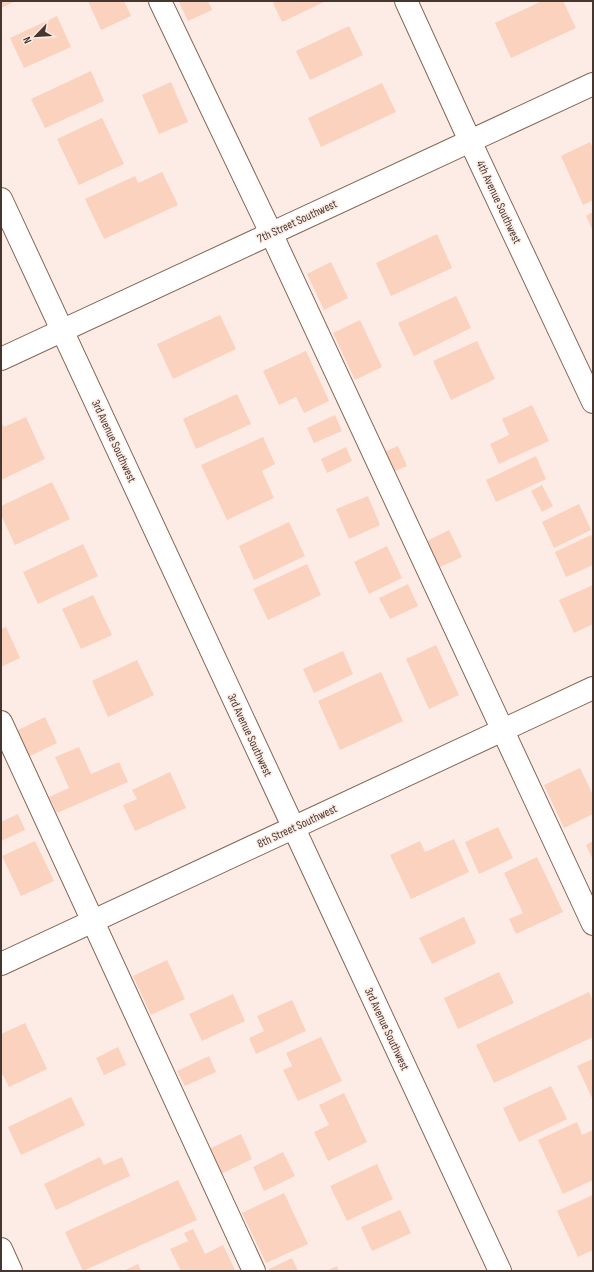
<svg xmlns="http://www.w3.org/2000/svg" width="594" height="1272" font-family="'Sofia Sans Condensed',sans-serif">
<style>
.building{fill:#fbd2be}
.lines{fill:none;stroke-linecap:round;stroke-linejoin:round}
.minor-casing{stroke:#866656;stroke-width:24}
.minor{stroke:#fff;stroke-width:22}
.labels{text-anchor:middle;stroke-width:3;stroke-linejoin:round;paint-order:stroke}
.street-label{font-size:12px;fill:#45372f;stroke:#fcece5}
</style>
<rect width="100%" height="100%" fill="#fcece5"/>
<g class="building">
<polygon points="1,1 16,1 1,8"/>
<polygon points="88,1 124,1 131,16 101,30"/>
<polygon points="181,1 208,1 212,10 188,21 179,2"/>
<polygon points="277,1 326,1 282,22 273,3"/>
<polygon points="542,1 563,1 576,28 511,58 495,23"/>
<polygon points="57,16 71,47 24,68 10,38"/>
<polygon points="349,26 363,55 310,80 296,51"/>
<polygon points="91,71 104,101 45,128 31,99"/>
<polygon points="171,82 188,122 159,134 142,95"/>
<polygon points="382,83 396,112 321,147 308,118"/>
<polygon points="102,118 124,164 79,185 57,139"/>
<polygon points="590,142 593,148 593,200 583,205 561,156"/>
<polygon points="162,172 178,205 104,239 85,199 135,176 138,183"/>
<polygon points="593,212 593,231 586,216"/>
<polygon points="437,234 452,268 391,296 376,263"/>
<polygon points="331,262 348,298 324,310 307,274"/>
<polygon points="456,296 471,328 414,356 398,323"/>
<polygon points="220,315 236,349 173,379 157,344"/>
<polygon points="360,320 382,367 355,380 333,333"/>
<polygon points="477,341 495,379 451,400 433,361"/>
<polygon points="306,351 329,401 304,413 296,397 279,405 263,371"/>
<polygon points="237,394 251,424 196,449 183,419"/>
<polygon points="532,405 549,441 499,464 490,444 509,435 502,419"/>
<polygon points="335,415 342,431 314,443 307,428"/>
<polygon points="26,417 45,459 1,480 1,422 4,427"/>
<polygon points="263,437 275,464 262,471 274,498 227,520 201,465"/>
<polygon points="398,446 407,466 393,472 384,452"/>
<polygon points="346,447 352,461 327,473 321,459"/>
<polygon points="536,456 546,479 496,502 486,480"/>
<polygon points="52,482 70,519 15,545 1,515 1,506"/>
<polygon points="542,485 553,506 542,512 531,491"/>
<polygon points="368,496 380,525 349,539 336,509"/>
<polygon points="579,504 591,530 554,548 542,522"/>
<polygon points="289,522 305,556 254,580 239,546"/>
<polygon points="449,530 462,557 438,568 425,542"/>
<polygon points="591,535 593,539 593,565 566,577 555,552"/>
<polygon points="83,544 98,576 38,604 23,572"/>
<polygon points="387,546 402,578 369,594 354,562"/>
<polygon points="307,564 321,595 268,620 253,589"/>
<polygon points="408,584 418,606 390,619 379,598"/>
<polygon points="593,585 593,624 574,633 559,600"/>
<polygon points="93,595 112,635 81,649 62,609"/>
<polygon points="6,627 20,658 1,667 1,629"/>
<polygon points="436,645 459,695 429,709 406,659"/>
<polygon points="343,651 353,674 314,693 303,669"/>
<polygon points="137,660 154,695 108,717 92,681"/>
<polygon points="381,672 403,721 340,750 318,701"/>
<polygon points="45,717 57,743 26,758 14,732"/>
<polygon points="79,747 91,774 119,762 128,782 57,813 49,797 69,788 55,757"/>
<polygon points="580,768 593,795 593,814 564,828 544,785"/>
<polygon points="170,772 186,808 135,831 123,805 137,799 132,790"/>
<polygon points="18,814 25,830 1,841 1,822"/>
<polygon points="498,827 513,858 479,874 465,842"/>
<polygon points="454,839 469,872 411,899 390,855 420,841 425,852"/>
<polygon points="35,841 54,881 21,896 2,856"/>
<polygon points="593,841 593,860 586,845"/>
<polygon points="537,857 563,912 516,934 509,919 523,913 504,873"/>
<polygon points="464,917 476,943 432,964 419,938"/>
<polygon points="167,960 185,999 151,1015 133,976"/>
<polygon points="499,972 514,1003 458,1029 444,998"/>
<polygon points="589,992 593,1002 593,1037 494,1083 476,1045"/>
<polygon points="233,994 245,1021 202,1041 189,1014"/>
<polygon points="292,1000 306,1031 256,1054 249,1038 264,1031 257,1016"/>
<polygon points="25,1023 47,1069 9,1087 3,1075 1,1076 1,1034"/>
<polygon points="321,1037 342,1081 298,1101 283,1070 292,1066 286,1053"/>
<polygon points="118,1047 126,1065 104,1075 96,1058"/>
<polygon points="209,1056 216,1072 185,1086 177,1071"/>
<polygon points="593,1059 593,1100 577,1066"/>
<polygon points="551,1086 567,1119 519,1142 503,1108"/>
<polygon points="344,1093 367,1142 328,1161 314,1132 329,1125 319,1105"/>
<polygon points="71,1097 85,1125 21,1155 8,1127"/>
<polygon points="577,1122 582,1135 593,1130 593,1180 563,1194 538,1140"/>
<polygon points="241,1134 252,1159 221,1174 209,1149"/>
<polygon points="283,1152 295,1176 264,1191 253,1167"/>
<polygon points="100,1157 104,1165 122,1157 130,1176 56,1210 44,1184"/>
<polygon points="377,1164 393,1199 347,1221 330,1186"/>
<polygon points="178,1180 197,1220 83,1271 65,1232"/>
<polygon points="284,1193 308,1244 266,1263 242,1213"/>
<polygon points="593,1195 593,1250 578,1257 557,1211"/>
<polygon points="400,1210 411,1233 372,1251 361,1227"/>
<polygon points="193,1229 205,1254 223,1245 235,1270 181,1271 170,1249 188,1241 184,1233"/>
<polygon points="292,1258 298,1271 270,1271 269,1269"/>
<polygon points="138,1264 141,1271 123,1271"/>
<polygon points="337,1266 339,1271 326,1271"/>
</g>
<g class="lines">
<g class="minor-casing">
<g id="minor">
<polyline points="160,1 271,233 593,924"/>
<polyline points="406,1 470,141 593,402"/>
<polyline points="1,199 500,1271"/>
<polyline points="1,359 593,84"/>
<polyline points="1,722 254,1271"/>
<polyline points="1,964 593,688"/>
<polyline points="1,1249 11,1271"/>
</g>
</g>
<use href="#minor" class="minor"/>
</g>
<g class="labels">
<g class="street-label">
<text transform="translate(499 202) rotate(65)" y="4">4th Avenue Southwest</text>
<text transform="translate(297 221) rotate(-25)" y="4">7th Street Southwest</text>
<text transform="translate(114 441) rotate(65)" y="4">3rd Avenue Southwest</text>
<text transform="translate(250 735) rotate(65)" y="4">3rd Avenue Southwest</text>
<text transform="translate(297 826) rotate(-25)" y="4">8th Street Southwest</text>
<text transform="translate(387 1029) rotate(65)" y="4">3rd Avenue Southwest</text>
</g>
</g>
<rect width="594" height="1272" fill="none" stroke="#45372f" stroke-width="4"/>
<g transform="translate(36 36) rotate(245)" stroke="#fcece5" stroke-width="3" paint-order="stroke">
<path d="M0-3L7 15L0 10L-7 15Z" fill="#45372f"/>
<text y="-6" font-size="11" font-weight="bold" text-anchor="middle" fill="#45372f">N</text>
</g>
</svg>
